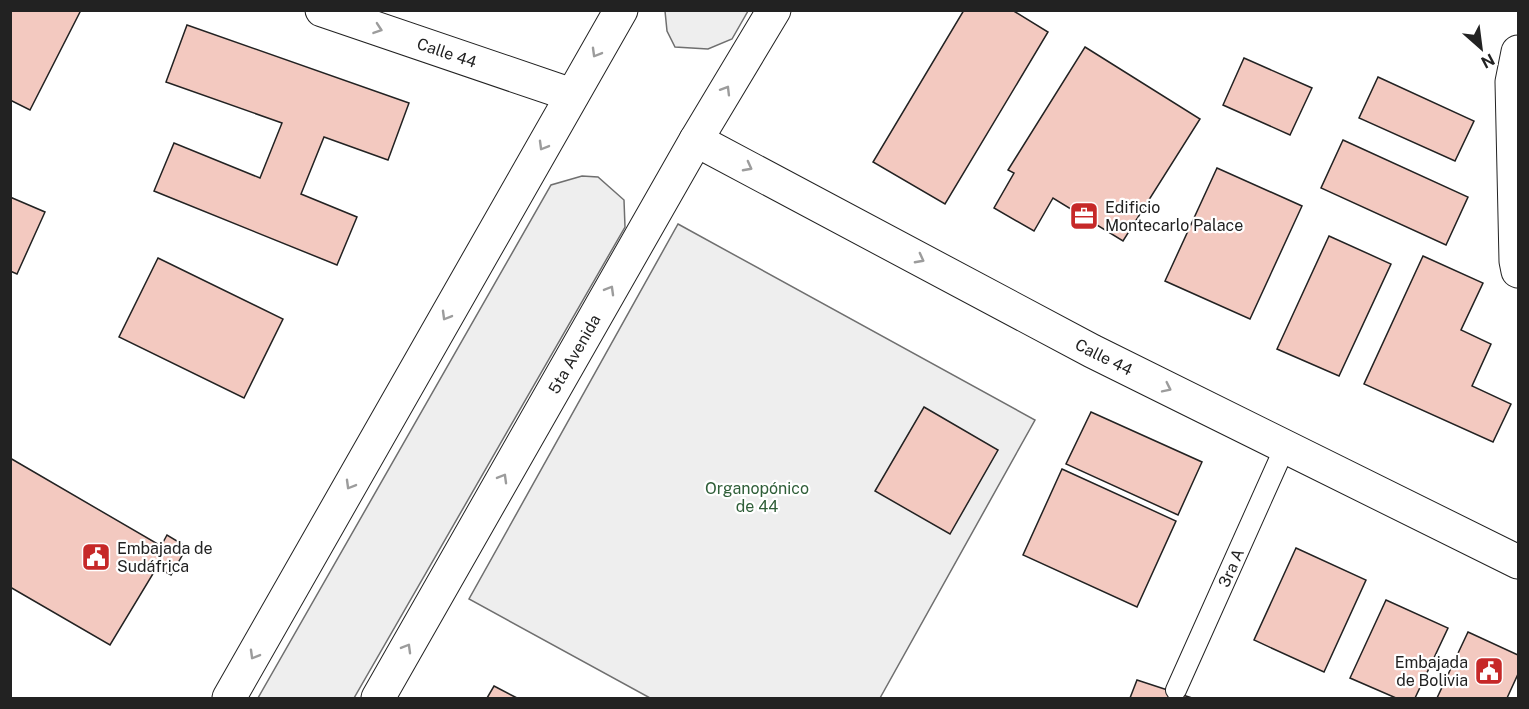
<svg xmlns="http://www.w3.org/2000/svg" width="1529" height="709" font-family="'Public Sans',sans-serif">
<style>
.green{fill:#eee;stroke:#6f6f6f;stroke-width:1.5}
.building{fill:#f3c9c0;stroke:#222;stroke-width:1.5}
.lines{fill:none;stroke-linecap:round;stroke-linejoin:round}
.service-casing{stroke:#222;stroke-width:22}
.minor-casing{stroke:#222;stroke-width:35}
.trunk-casing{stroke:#222;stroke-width:35}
.service{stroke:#fff;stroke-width:20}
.minor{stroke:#fff;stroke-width:33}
.trunk{stroke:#fff;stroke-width:33}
.oneway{stroke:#9c9c9c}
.labels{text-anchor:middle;stroke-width:4.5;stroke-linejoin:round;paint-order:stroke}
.street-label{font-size:16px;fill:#222;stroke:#fff}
.poi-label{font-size:16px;fill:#222;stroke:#fff;text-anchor:start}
.park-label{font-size:16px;fill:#2f5e38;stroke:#fff}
</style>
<rect width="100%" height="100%" fill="#fff"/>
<g class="green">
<polygon points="665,11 665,10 748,11 732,39 708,49 675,47 667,31"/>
<polygon points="582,176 598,177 624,200 625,227 354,698 258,698 551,185"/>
<polygon points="678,224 1035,420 880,698 650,698 469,599"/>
</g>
<g class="building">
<polygon points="10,10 81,10 30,110 10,100"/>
<polygon points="964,10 1012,10 1048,32 945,204 873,162"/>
<polygon points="187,25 409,103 388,160 324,137 301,194 357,217 337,265 154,191 174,143 260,178 282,123 166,82"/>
<polygon points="1085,47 1200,119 1123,241 1053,198 1034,231 994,208 1014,173 1008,170"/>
<polygon points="1244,58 1312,88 1290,135 1223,105"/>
<polygon points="1378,77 1474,121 1455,161 1359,118"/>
<polygon points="1343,140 1468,197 1446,245 1321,188"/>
<polygon points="1217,168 1302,206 1250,319 1165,281"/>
<polygon points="10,197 45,212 17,274 10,271"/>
<polygon points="1329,236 1391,264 1339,376 1277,349"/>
<polygon points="1423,256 1483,283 1461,330 1491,344 1472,386 1511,404 1493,442 1364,384"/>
<polygon points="158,258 283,319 244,398 119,337"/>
<polygon points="924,407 998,450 950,534 875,491"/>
<polygon points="1091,412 1202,462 1178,515 1066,464"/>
<polygon points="10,458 161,546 167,535 187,547 171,575 157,567 110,645 10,587"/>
<polygon points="1062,469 1176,521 1137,607 1023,555"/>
<polygon points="1296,548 1366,580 1324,672 1254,640"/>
<polygon points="1386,600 1448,628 1415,698 1396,698 1350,678"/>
<polygon points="1468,632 1518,655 1518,674 1507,698 1437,698"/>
<polygon points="1137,680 1192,698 1130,698"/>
<polygon points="494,686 517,698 487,698"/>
</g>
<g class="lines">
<g class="service-casing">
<g id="service">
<path id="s1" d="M1176,690L1285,447"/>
</g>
</g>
<g class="minor-casing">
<g id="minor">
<path id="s2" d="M322,10L572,95"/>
<polyline points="1518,52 1512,82 1516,261 1518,271"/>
<path id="s3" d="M696,140L1092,351L1518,562"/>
</g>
</g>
<g class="trunk-casing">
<g id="trunk">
<polyline points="229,698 621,10"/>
<path id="s4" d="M378,698L696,140L774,10"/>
</g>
</g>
<use href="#service" class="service"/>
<use href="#minor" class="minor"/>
<use href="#trunk" class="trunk"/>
</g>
<defs><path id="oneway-chevron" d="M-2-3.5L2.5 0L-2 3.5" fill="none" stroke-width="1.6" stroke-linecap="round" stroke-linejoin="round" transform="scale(1.5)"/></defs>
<g class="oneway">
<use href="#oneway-chevron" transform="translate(378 29) rotate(19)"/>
<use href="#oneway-chevron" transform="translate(596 53) rotate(120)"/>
<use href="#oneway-chevron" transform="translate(726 90) rotate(-59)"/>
<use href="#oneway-chevron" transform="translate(543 146) rotate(120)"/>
<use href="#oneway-chevron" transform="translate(748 167) rotate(28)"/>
<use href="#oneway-chevron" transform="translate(920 259) rotate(28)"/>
<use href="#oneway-chevron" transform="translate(610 290) rotate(-60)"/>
<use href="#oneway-chevron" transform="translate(446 316) rotate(120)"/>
<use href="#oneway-chevron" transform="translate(1167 388) rotate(26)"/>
<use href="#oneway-chevron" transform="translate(503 478) rotate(-60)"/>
<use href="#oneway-chevron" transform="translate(350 485) rotate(120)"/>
<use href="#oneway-chevron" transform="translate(407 648) rotate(-60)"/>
<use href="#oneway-chevron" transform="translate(254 655) rotate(120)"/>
</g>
<defs>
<g id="office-square" transform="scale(1.5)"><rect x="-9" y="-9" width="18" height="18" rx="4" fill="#c62828" stroke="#fff"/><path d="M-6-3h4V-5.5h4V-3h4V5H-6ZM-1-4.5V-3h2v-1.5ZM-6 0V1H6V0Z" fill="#fff"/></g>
<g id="civic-square" transform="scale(1.5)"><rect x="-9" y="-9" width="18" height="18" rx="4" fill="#c62828" stroke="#fff"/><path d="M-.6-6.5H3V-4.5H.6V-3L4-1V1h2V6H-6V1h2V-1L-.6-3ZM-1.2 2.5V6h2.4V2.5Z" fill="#fff"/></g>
</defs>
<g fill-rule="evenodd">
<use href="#office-square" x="1084" y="216"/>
<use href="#civic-square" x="96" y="557"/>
<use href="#civic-square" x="1489" y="671"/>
</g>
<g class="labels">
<g class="street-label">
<text dy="6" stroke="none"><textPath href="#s2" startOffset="132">Calle 44</textPath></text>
<text dy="6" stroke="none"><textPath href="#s4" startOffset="396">5ta Avenida</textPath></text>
<text dy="6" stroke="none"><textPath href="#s3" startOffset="462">Calle 44</textPath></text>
<text dy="6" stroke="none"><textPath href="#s1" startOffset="134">3ra A</textPath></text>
</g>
<g class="poi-label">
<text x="1105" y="213">Edificio<tspan x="1105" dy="18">Montecarlo Palace</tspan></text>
<text x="117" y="554">Embajada de<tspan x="117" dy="18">Sudáfrica</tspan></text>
<text x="1468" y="668" text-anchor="end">Embajada<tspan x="1468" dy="18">de Bolivia</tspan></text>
</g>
<g class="park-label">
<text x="757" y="494">Organopónico<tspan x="757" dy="18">de 44</tspan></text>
</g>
</g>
<rect width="1529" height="709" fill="none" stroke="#222222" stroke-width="24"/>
<g transform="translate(1481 48) rotate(152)" stroke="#ffffff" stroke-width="4.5" paint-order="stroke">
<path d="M0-4.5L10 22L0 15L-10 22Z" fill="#222222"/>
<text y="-9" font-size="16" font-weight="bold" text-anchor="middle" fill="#222222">N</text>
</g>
</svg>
